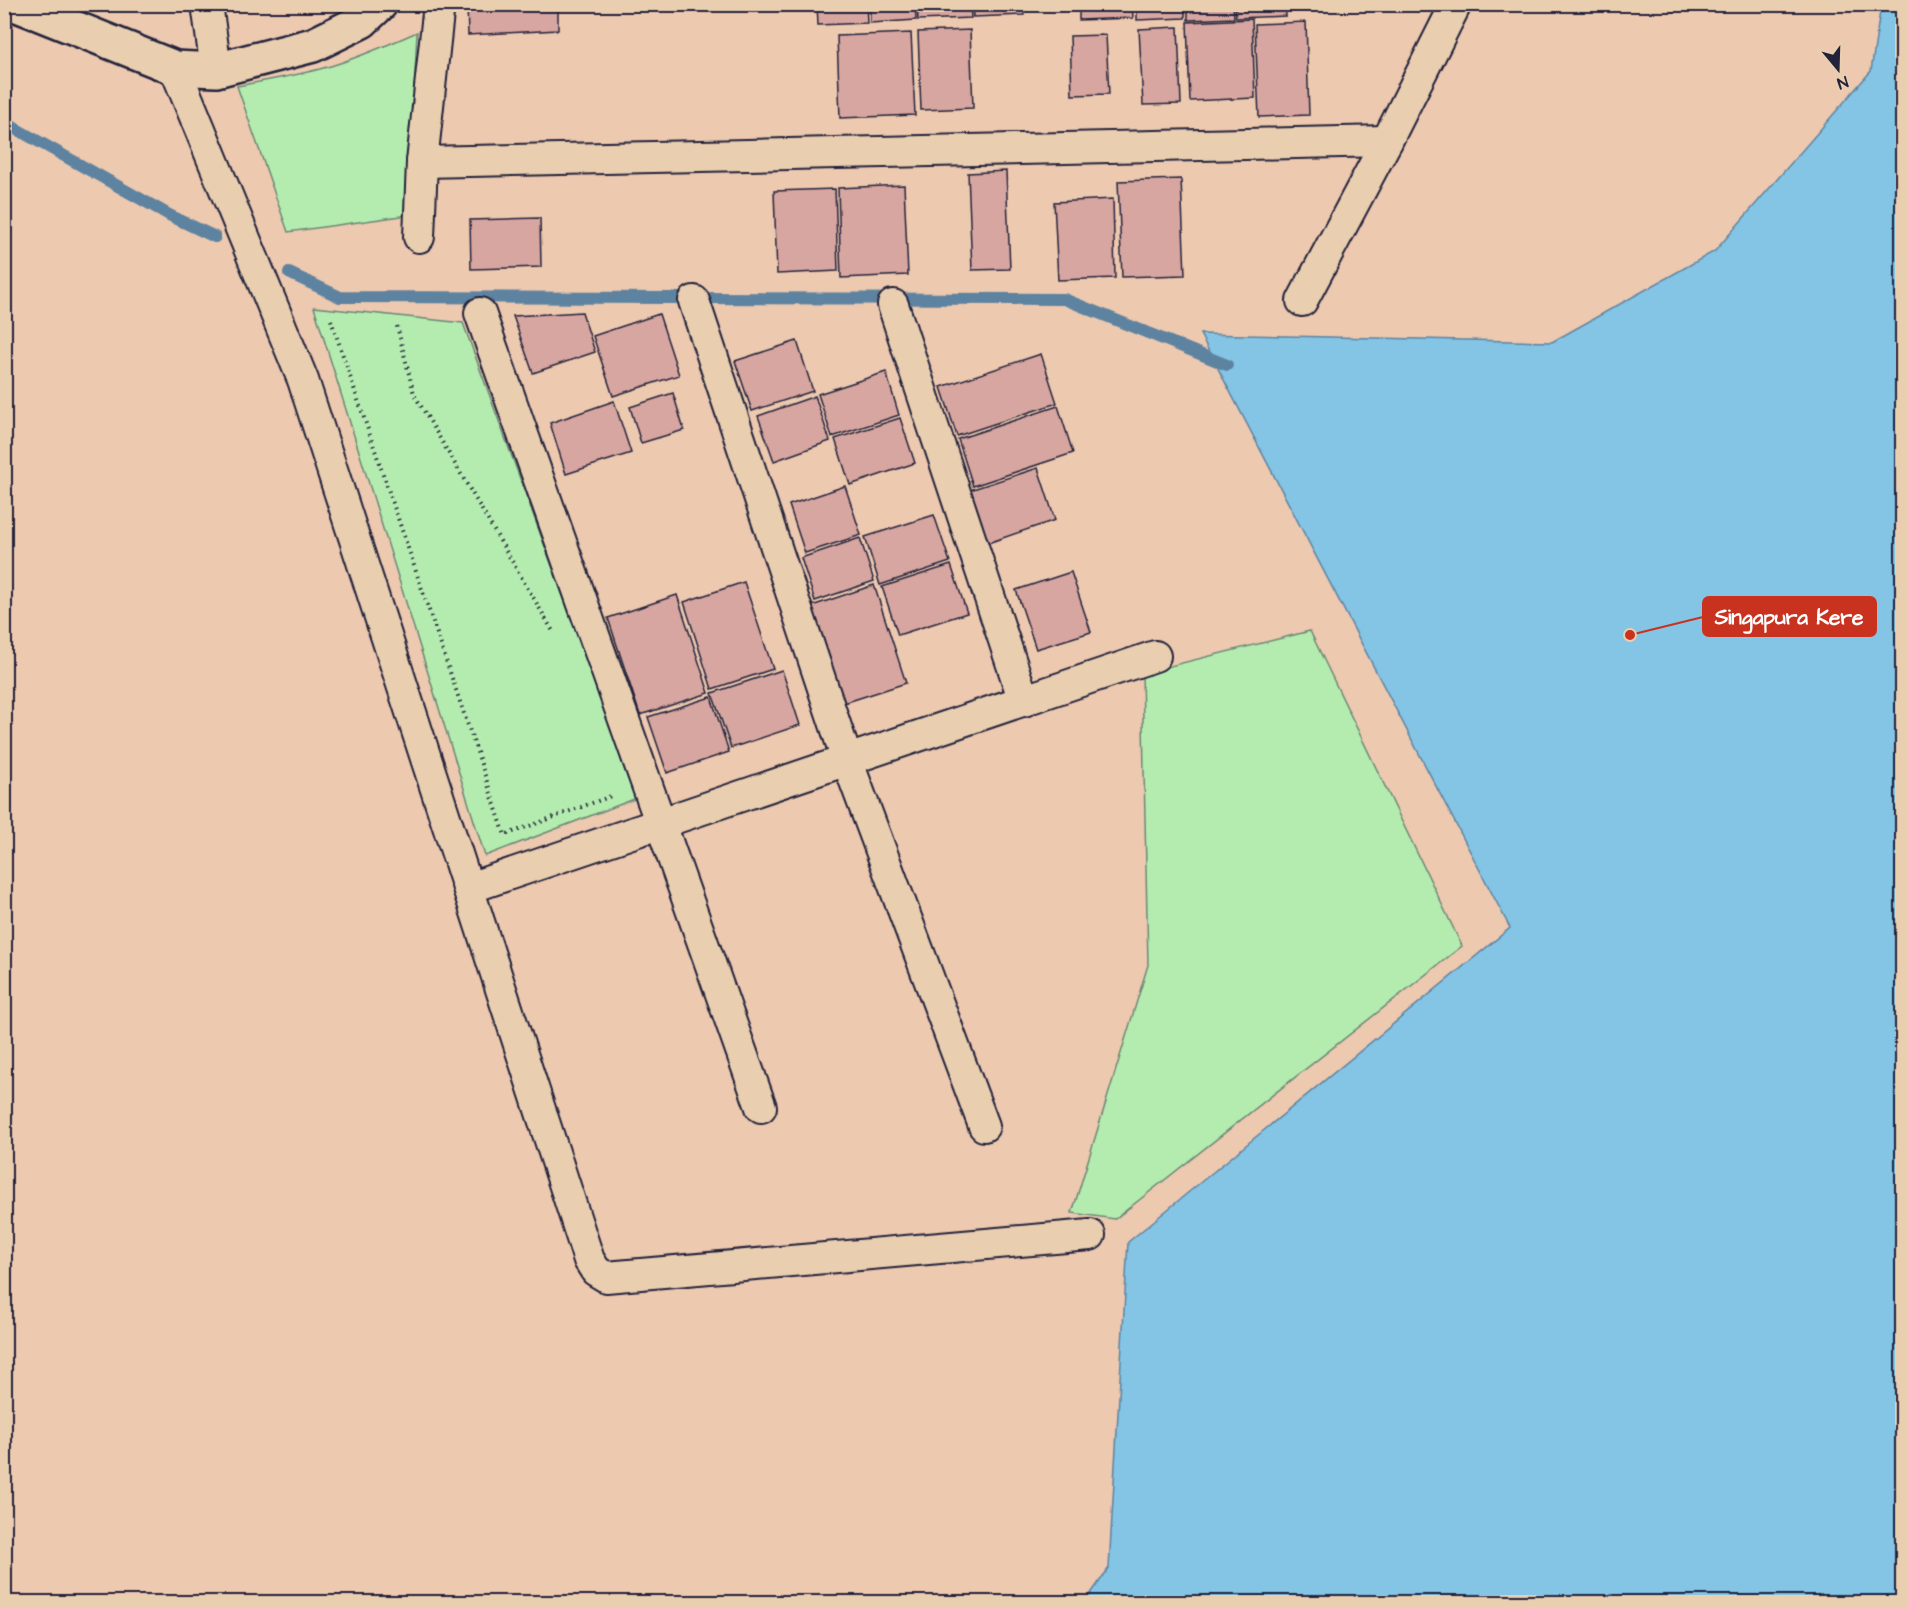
<svg xmlns="http://www.w3.org/2000/svg" width="1907" height="1607" font-family="'Architects Daughter',sans-serif">
<style>
.green{fill:#b4ecaf;stroke:#6b8775;stroke-width:1.5}
.water{fill:#84c4e4;stroke:#5d83a0;stroke-width:1.5}
.lines{fill:none;stroke-linecap:round;stroke-linejoin:round}
.stream{stroke:#5d83a0;stroke-width:12}
.building{fill:#d8a6a0;stroke:#22223b;stroke-width:1.5}
.street-casing{stroke:#22223b;stroke-width:34}
.secondary-casing{stroke:#22223b;stroke-width:38}
.path{stroke:#22223b;stroke-width:4;stroke-dasharray:1.5 4.5;stroke-linecap:butt}
.street{stroke:#e9ceb0;stroke-width:30}
.secondary{stroke:#e9ceb0;stroke-width:33}
.leader{fill:none;stroke:#c8321e;stroke-width:2}
.callout-dot{fill:#c8321e;stroke:#e9ceb0;stroke-width:2}
.callout{fill:#c8321e;stroke:#c8321e;stroke-width:2}
.callout-label{font-size:21px;text-anchor:middle;font-weight:bold;fill:#fff}
</style>
<rect width="100%" height="100%" fill="#edc9b0"/>
<filter id="ink" filterUnits="userSpaceOnUse"><feTurbulence type="fractalNoise" baseFrequency=".0167" numOctaves="2"/><feDisplacementMap in="SourceGraphic" scale="12" xChannelSelector="R" yChannelSelector="G"/><feConvolveMatrix kernelMatrix="1 2 1 2 8 2 1 2 1" color-interpolation-filters="sRGB"/></filter>
<g filter="url(#ink)">
<g class="green">
<path d="M417,32L408,215L288,232L237,86C269,80 302,75 334,65C362,56 390,44 417,32Z"/>
<polygon points="314,307 463,323 637,798 485,856"/>
<polygon points="1310,631 1462,946 1115,1219 1072,1213 1148,965 1142,673"/>
</g>
<polygon class="water" points="1881,5 1902,5 1902,1602 1085,1602 1109,1568 1128,1242 1510,928 1200,334 1552,342 1715,251 1871,71"/>
<g class="lines">
<g class="stream">
<polyline points="4,122 171,216 215,237"/>
<polyline points="289,273 340,297 1064,299 1227,365"/>
</g>
</g>
<g class="building">
<polygon points="467,4 558,4 558,30 468,35"/>
<polygon points="817,4 866,4 867,23 818,25"/>
<polygon points="870,4 915,4 916,20 870,23"/>
<polygon points="917,4 970,4 971,18 918,20"/>
<polygon points="972,4 1023,4 1024,15 973,17"/>
<polygon points="1079,4 1132,4 1133,18 1079,20"/>
<polygon points="1137,4 1185,4 1185,18 1137,20"/>
<polygon points="1188,4 1233,4 1234,18 1188,20"/>
<polygon points="1235,4 1285,4 1286,16 1236,18"/>
<polygon points="1673,4 1717,4 1717,9 1673,11"/>
<polygon points="1721,4 1779,4 1779,6 1721,8"/>
<polygon points="1252,19 1255,98 1190,101 1187,22"/>
<polygon points="1306,22 1309,115 1259,117 1255,24"/>
<polygon points="1178,27 1181,104 1143,105 1139,29"/>
<polygon points="970,30 973,108 921,110 918,32"/>
<polygon points="911,33 915,115 840,118 837,36"/>
<polygon points="1106,35 1109,94 1072,95 1070,36"/>
<polygon points="1006,171 1010,269 972,270 968,173"/>
<polygon points="1181,179 1185,275 1122,277 1118,181"/>
<polygon points="904,185 908,275 841,278 838,188"/>
<polygon points="835,189 838,271 777,274 774,191"/>
<polygon points="1113,199 1115,278 1058,280 1054,202"/>
<polygon points="540,218 541,267 471,269 470,220"/>
<polygon points="582,312 595,352 533,373 513,316"/>
<polygon points="659,314 679,375 613,396 593,336"/>
<polygon points="797,341 813,391 752,411 735,361"/>
<polygon points="1041,354 1057,403 957,436 941,387"/>
<polygon points="886,372 899,415 832,437 818,394"/>
<polygon points="673,393 684,430 641,443 630,407"/>
<polygon points="815,396 830,441 774,461 758,416"/>
<polygon points="614,401 631,453 566,474 550,423"/>
<polygon points="1058,406 1073,453 973,486 958,439"/>
<polygon points="900,418 915,463 850,485 835,439"/>
<polygon points="1038,468 1055,520 988,543 970,490"/>
<polygon points="845,486 861,535 805,553 789,505"/>
<polygon points="934,515 950,562 880,585 865,537"/>
<polygon points="860,538 874,581 815,601 801,558"/>
<polygon points="951,565 967,613 898,635 882,587"/>
<polygon points="1071,572 1091,632 1036,649 1016,590"/>
<polygon points="744,582 773,669 712,689 684,602"/>
<polygon points="874,585 906,683 844,703 812,606"/>
<polygon points="677,595 709,693 640,715 608,618"/>
<polygon points="782,670 800,725 731,748 712,693"/>
<polygon points="711,697 729,752 667,773 648,717"/>
</g>
<g class="lines">
<g class="street-casing">
<g id="street">
<polyline points="207,4 216,70"/>
<polyline points="175,68 303,380 589,1260 596,1271 606,1277 1090,1235"/>
<polyline points="422,162 1387,141"/>
<polyline points="419,237 422,162 439,4"/>
<polyline points="694,301 847,760 984,1126"/>
<polyline points="1302,301 1387,141 1456,4"/>
<polyline points="893,305 1024,701"/>
<polyline points="480,313 761,1107"/>
<polyline points="469,888 1155,656"/>
</g>
</g>
<g class="secondary-casing">
<polyline id="secondary" points="15,4 175,68 216,70 313,45 362,21 380,4"/>
</g>
<g class="path">
<polyline points="331,320 505,835 614,795"/>
<polyline points="397,326 414,394 554,633"/>
</g>
<use href="#street" class="street"/>
<use href="#secondary" class="secondary"/>
</g>
</g>
<path class="leader" d="M1630 635L1703 617"/>
<circle class="callout-dot" cx="1630" cy="635" r="6"/>
<rect class="callout" x="1703" y="597" width="173" height="39" rx="6"/>
<g class="callout-label">
<text x="1789" y="624">Singapura Kere</text>
</g>
<rect width="1907" height="1607" fill="none" stroke="#e9ceb0" stroke-width="24"/>
<rect x="12" y="12" width="1883" height="1583" fill="none" stroke="#22223b" stroke-width="2" filter="url(#ink)"/>
<g transform="translate(1838 69) rotate(161)" stroke="#e9ceb0" stroke-width="4.5" paint-order="stroke">
<path d="M0-4.5L10 22L0 15L-10 22Z" fill="#22223b"/>
<text y="-9" font-size="16" font-weight="bold" text-anchor="middle" fill="#22223b">N</text>
</g>
</svg>
